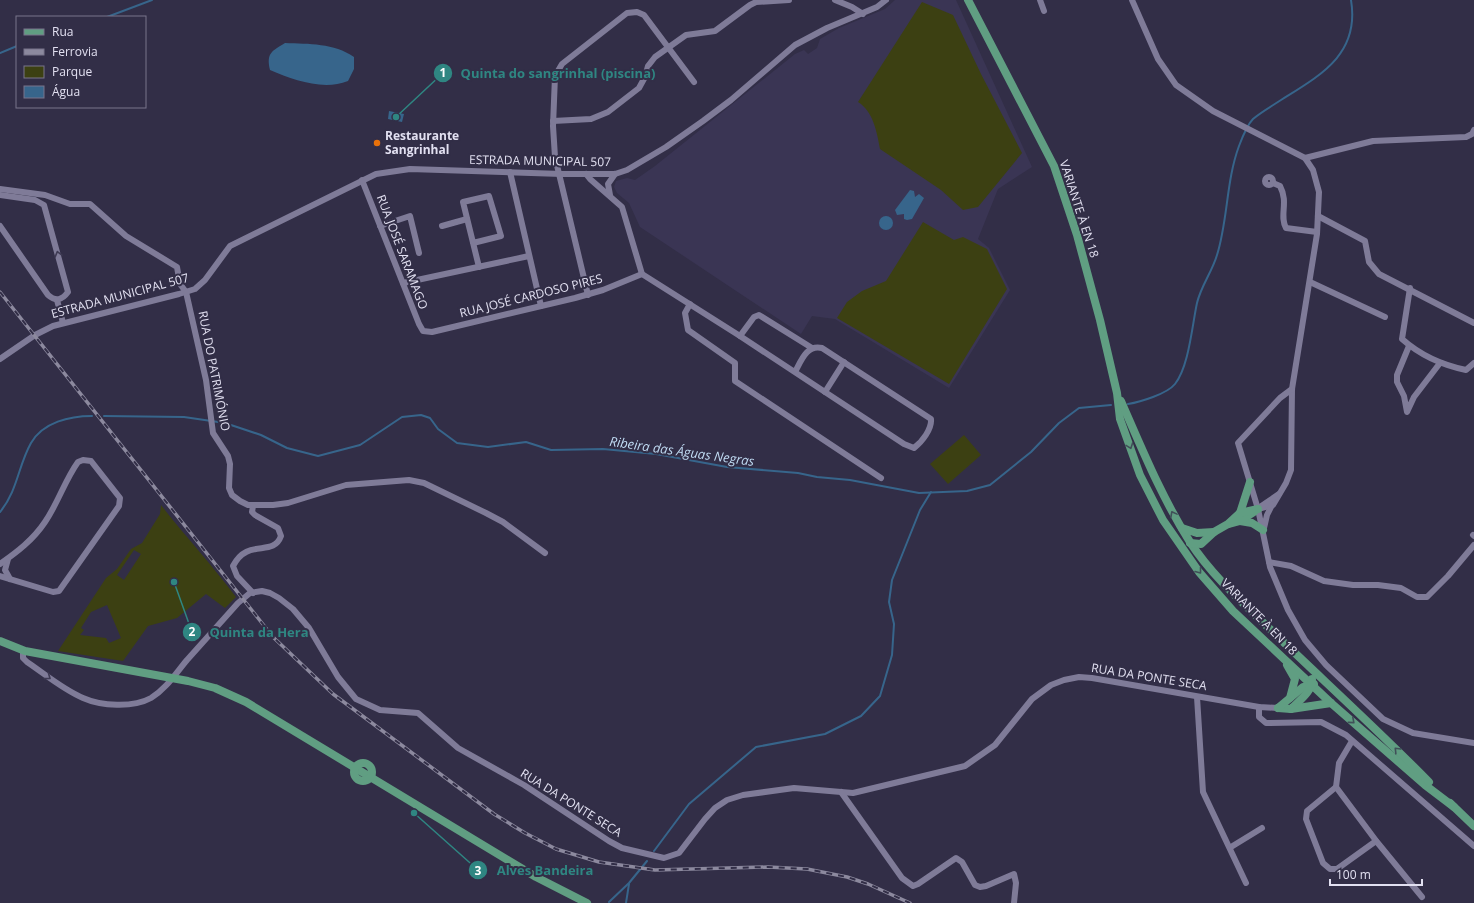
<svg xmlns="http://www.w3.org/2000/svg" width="1474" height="903" font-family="'Open Sans',sans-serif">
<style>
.built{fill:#3a3554}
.green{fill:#3c4012;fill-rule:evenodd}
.water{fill:#37658b}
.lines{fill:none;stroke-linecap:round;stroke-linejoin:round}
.stream{stroke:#37658b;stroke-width:2}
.minor{stroke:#7f7b98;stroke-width:6}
.major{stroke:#609e82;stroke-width:8}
.rail-casing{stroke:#8c899e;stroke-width:3.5}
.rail{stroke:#322e47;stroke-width:2;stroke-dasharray:6;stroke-linecap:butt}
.oneway{stroke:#3e3a53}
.oneway2{stroke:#405059}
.food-dot{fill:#e8710a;stroke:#322e47;stroke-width:1.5}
.labels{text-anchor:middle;stroke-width:4;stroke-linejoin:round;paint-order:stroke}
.poi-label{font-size:12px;font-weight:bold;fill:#e2e0f1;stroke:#322e47;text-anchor:start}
.street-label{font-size:12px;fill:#e2e0f1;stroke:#322e47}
.water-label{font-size:13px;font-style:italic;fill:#c1dcf4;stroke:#322e47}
.leader{fill:none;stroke:#2f8682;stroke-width:1.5}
.callout-dot{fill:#2f8682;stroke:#322e47;stroke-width:1.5}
.mark-label{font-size:12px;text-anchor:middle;font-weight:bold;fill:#fff}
.callout-label{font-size:13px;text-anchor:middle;font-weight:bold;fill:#2f8682;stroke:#322e47;stroke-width:4;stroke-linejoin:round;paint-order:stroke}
</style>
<rect width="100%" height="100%" fill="#322e47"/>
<polygon class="built" points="895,0 956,0 1032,167 998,189 978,239 989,248 1010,290 949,388 835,319 812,316 801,334 640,227 629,203 617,193 614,187 616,181 627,178 635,180 655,166 795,54 804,50 808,54 817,48 820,39 839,28 885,9"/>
<g class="green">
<path d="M922,2L953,15L981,74L1022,153L978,207L963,210L941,190L880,149C877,132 873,111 858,102Z"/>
<polygon points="923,222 954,240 963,237 987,249 1007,289 949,384 837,318 847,302 862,291 886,281"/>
<polygon points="964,435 981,455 948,484 930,464"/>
<path d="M161,505C185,536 212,565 236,597L225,608L206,594L177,618L148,626L123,661L58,651L106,578L117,569L131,549L142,543L160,514ZM134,550L141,554L124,580L117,575ZM107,605L121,638L109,643L106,638L80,635L84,630L81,628L91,612Z"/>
</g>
<g class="water">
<path d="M285,43C309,44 334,43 354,57V69L348,81C323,91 294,80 270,70C266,53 272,51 285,43Z"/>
<polygon points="389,111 404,114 402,122 388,119"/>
<polygon points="910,190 914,191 915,197 919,194 924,198 912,219 907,220 904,219 904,214 897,215 895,210"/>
<circle cx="886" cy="223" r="7"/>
</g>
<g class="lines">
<g class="stream">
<polyline points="107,17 152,0"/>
<polyline points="0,53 17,46"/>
<path d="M1128,404C1140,402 1167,394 1175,384C1189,366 1192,326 1197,303C1201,286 1212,272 1217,255C1228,220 1226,181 1239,146C1242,138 1248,124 1253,119C1261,112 1272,106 1281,100C1321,75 1360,54 1351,0"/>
<polyline points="104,416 184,417 225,423 261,435 287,448 318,456 360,445 402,417 421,415 430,418 438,429 457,443 488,447 526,442 551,450 603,449 656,454 727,467 798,473 817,477 850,480 919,493 967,491 990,485 1031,452 1059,423 1079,408 1111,405"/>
<path d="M0,512C18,490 18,466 31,443C43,422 70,416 92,416"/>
<polyline points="654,851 689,804 756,747 825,734 861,716 880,696 892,655 894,624 889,602 892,580 920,510 931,492"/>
<polyline points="609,902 629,883 647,861"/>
<polyline points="626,903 629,884"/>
</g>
<g class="minor">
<polyline points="835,0 852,7 863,14"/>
<polyline points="1040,0 1044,11"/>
<polyline points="1132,0 1158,59 1176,85 1213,111 1305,158 1313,170 1319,192 1317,234 1292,389 1291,470 1286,483 1273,505 1258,509"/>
<polyline points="553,121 591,119 608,112 639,88 645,77 648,66 655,57 686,35 715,31 750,5 756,2 789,0"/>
<polyline points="1305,158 1373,141 1466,137 1472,134 1474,130"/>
<polyline points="510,172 541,306"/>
<polyline points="586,174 590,179 622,207 642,274 740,336"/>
<circle cx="1269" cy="181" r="4"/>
<polyline points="362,180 419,324 423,331 432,332 575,298 603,290 642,274"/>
<path d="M1273,183L1280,186C1289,203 1279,215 1286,228L1317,232"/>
<polyline points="0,189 45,195 70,204 90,204 126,236 177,267 180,284 186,292 206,380 213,433 228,456 230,464 229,488 232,495 240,501 248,505 273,505 288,503 346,485 409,480 424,483 486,513 503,522 545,553"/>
<path d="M0,195L35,200L44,205L68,292C62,300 56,302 48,295L0,226"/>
<polyline points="610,195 608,184 615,174"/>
<polyline points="1318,216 1365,241 1369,262 1379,274 1474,323"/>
<polyline points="380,226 410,216 419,253"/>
<polyline points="442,226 467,219"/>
<polyline points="473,243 501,236 489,196 463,202 479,267"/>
<polyline points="1310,282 1385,317"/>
<polyline points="403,283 529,256"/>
<path d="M1410,288L1402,339C1420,355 1442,365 1466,370L1474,363"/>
<polyline points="588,295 555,157 553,126 555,76 562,64 627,13 637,12 644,15 694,82"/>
<polyline points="57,300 63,323"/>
<polyline points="690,304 685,313 688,330 735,363 735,381 881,478"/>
<polyline points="1409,346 1397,375 1397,382 1404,396 1407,412 1414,397 1440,363"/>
<polyline points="0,359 35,335 53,326 179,294 195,289 205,280 230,246 376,174 410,169 562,174 615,174 627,170 666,147 703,121 731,100 795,45 827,28 877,7 886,0"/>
<path d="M795,372C801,361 807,344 822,348L931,419C932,429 922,442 914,448L904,444L740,336L754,317L759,315L812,348"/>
<polyline points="1292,389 1280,398 1238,443 1258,509 1270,567 1288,610 1305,640 1326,665 1383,719 1413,733 1474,743"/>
<polyline points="825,392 844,362"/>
<path d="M253,506L252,512L255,515L278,528L281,536C273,558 248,537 233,566L237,576L253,593"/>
<polyline points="1260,507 1279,494"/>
<polyline points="1264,528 1267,515 1272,505"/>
<polyline points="1473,535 1474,536"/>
<polyline points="8,559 5,570 10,579"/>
<polyline points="1269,562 1291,566 1324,581 1353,585 1378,585 1401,588 1417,597 1427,597 1448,576 1474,545"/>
<path d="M0,564C17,552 33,540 45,522C58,503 65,480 78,462L83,460L91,461L120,498L119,506L59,591L53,592L0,576"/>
<path d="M23,651V658L27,662C45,674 62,689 83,698C101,706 133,708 151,698C166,689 176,673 187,660C204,641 221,622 238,603L250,593L262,591L270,593L279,598L293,609L309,628L338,677L356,699L380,710L418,713L458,748L524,785L609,841L622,848L664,858L679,853L705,819L715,808L727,800L743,795L794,788L853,793L965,766L995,745L1032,699L1051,685L1064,680L1079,677L1092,678L1259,707L1278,708"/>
<polyline points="1197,697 1203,792 1246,883"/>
<polyline points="1259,707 1259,717 1266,723 1321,722 1346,735 1474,846"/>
<polyline points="1352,741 1339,763 1336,787 1377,842 1422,897"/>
<polyline points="1336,787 1307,811 1306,819 1323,863 1330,869 1337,869 1376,841"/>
<polyline points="841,792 902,878 913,886 918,884 956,858 962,862 975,885 980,887 986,886 1014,874 1016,883 1014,903"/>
<polyline points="1231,847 1262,828"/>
</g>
<g class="major">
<polyline points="968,0 1054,166 1077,235 1100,320 1117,393 1120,419 1140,475 1163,520 1199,572 1233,611 1331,703 1425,785 1454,807"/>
<path d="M1121,401C1142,449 1162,498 1190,542C1212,576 1245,605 1274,633C1326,683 1379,731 1429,782"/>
<polyline points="1240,513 1250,482"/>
<polyline points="1240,521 1252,523 1263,530"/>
<polyline points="1229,524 1240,521 1254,512"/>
<polyline points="1182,528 1197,533 1214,532"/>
<polyline points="1190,543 1201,544 1214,532 1228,524 1240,513 1258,509"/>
<polyline points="0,641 25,651 188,681 215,688 246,702 536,877 587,903"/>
<polyline points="1290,698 1303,687 1314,684"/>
<path d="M1278,708L1291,709C1299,701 1313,691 1312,679"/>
<polyline points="1278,708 1290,698 1295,679 1287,665"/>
<polyline points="1291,709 1331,703"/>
<circle cx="363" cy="772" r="9"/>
<polyline points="1450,803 1474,826"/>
</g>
<g class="rail-casing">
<polyline id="rail" points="0,292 273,637 333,694 494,814 525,833 556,849 599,862 655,870 768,867 807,869 847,877 868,884 910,903"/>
</g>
<use href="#rail" class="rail"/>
</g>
<defs><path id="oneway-chevron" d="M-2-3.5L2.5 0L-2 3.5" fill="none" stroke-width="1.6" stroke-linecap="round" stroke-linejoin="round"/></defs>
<g class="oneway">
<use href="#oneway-chevron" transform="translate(58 254) rotate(-105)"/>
<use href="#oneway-chevron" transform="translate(48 677) rotate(36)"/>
</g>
<g class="oneway2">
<use href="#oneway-chevron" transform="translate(1130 446) rotate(70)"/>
<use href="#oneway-chevron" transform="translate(1173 514) rotate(-118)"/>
<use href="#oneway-chevron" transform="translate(1199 571) rotate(52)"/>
<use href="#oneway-chevron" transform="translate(1352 721) rotate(41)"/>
<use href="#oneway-chevron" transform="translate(1397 750) rotate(-134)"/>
</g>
<circle class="food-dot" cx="377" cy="143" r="4"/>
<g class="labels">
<g class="poi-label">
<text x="385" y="140">Restaurante<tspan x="385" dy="14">Sangrinhal</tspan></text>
</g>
<g class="street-label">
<text transform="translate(540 161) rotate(1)" y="4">ESTRADA MUNICIPAL 507</text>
<text transform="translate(1079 209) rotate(72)" y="4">VARIANTE À EN 18</text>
<text transform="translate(402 252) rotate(69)" y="4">RUA JOSÉ SARAMAGO</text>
<text transform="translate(120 296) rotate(-15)" y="4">ESTRADA MUNICIPAL 507</text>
<text transform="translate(531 296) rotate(-14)" y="4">RUA JOSÉ CARDOSO PIRES</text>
<text transform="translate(214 371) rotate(79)" y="4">RUA DO PATRIMÓNIO</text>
<text transform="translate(1259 617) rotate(45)" y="4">VARIANTE À EN 18</text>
<text transform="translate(1149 677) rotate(9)" y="4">RUA DA PONTE SECA</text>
<text transform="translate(571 803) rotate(32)" y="4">RUA DA PONTE SECA</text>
</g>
<g class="water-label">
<text transform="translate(682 451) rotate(8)" y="5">Ribeira das Águas Negras</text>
</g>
</g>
<path class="leader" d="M396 117L443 73M174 582L192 632M414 813L478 870"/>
<g class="callout-dot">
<circle cx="396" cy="117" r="4"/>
<circle cx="174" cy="582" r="4"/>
<circle cx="414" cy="813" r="4"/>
<circle cx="443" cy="73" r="10"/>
<circle cx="192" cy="632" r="10"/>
<circle cx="478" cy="870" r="10"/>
</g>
<g class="mark-label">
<text x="443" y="77">1</text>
<text x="192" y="636">2</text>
<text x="478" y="875">3</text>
</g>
<g class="callout-label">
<text x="558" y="78">Quinta do sangrinhal (piscina)</text>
<text x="259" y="637">Quinta da Hera</text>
<text x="545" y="875">Alves Bandeira</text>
</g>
<rect x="16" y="16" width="130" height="92" fill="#322e47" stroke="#78758b"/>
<rect x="24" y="29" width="20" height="6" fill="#609e82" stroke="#78758b"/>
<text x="52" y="36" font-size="12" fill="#e2e0f1">Rua</text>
<rect x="24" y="49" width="20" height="6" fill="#8c899e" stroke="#78758b"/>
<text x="52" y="56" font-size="12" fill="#e2e0f1">Ferrovia</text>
<rect x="24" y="66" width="20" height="12" fill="#3c4012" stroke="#78758b"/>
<text x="52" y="76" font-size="12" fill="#e2e0f1">Parque</text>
<rect x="24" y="86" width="20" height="12" fill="#37658b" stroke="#78758b"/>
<text x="52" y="96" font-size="12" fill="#e2e0f1">Água</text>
<path d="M1330 879v6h92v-6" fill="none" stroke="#e2e0f1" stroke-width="2"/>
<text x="1336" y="879" font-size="12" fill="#e2e0f1" stroke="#322e47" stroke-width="3" paint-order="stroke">100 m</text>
</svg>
